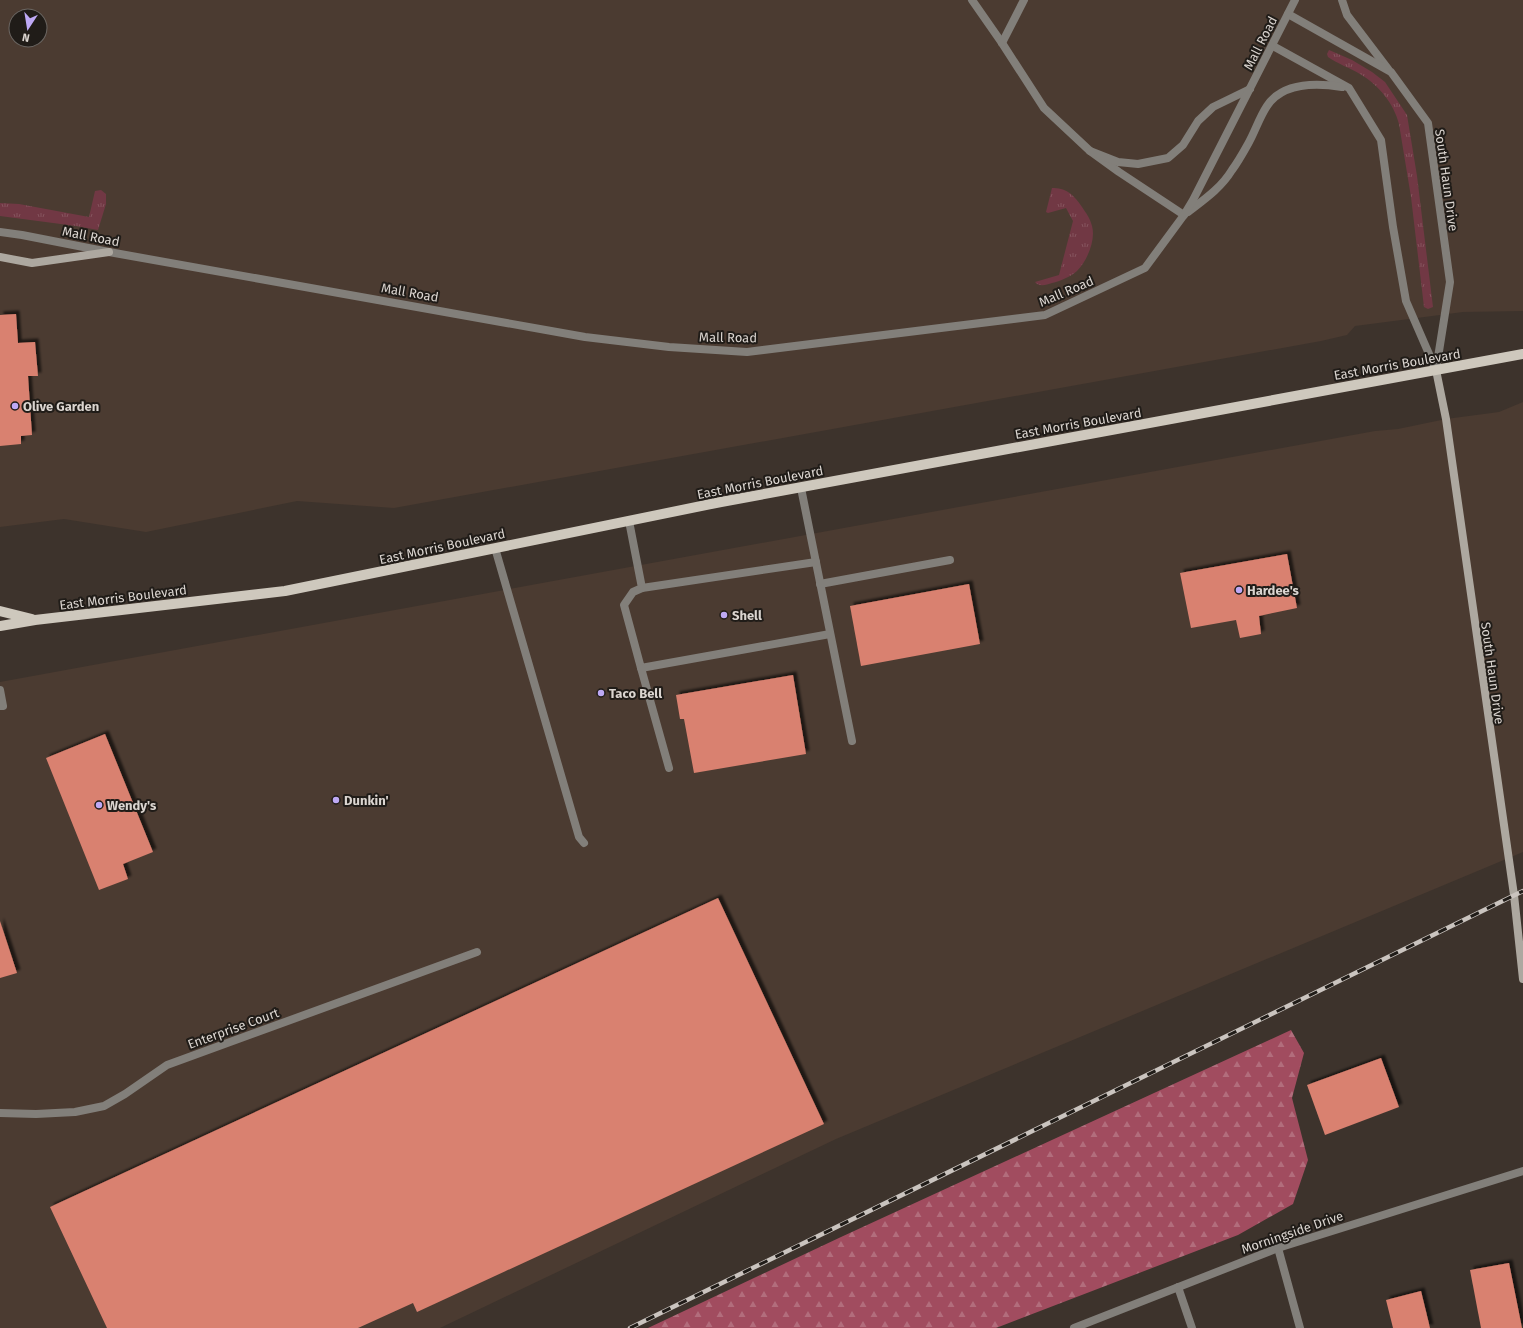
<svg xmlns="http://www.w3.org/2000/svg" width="1523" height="1328" font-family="'Fira Sans',sans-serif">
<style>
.built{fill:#4b3b31;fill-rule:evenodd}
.grass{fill:url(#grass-tufts)}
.forest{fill:url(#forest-firs)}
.building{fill:#d98170;filter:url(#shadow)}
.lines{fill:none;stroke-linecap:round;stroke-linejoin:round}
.lane{stroke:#827f7a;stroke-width:8}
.street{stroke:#827f7a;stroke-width:8}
.secondary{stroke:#ada8a0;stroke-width:8}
.primary{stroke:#cec8bd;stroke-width:10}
.rail-casing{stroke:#cac4bf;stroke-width:4.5}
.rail{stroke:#201c18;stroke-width:3;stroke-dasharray:9;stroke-linecap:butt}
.poi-dot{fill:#bea9f5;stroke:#201c18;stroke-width:1.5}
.labels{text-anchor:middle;stroke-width:4;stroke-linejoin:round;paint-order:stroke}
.street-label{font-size:13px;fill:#dbd5d0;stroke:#201c18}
.poi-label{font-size:13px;font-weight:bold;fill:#dbd5d0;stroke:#201c18;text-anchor:start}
</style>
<defs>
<pattern id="grass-tufts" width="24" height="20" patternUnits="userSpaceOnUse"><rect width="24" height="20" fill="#713844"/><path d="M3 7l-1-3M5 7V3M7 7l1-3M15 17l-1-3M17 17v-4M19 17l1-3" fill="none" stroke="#85545e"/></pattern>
<pattern id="forest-firs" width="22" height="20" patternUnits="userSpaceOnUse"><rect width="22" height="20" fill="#a14c5f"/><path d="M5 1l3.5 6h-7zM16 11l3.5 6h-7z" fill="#b26d7c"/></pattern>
<filter id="shadow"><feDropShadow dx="3.5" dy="-3.5" stdDeviation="1" flood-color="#0009"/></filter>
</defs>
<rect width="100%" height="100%" fill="#3d332c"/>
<g class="built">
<path d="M0,0H1523V311L1463,312L1355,326L1347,335L1321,341L394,508L297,501L146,532L64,519L0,527ZM16,16H40V40H16Z"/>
<polygon points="1523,402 1523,852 836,1139 440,1328 0,1328 0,682 1375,431 1398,429 1446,419 1499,412"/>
</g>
<g class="grass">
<path d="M1329,50L1352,60L1372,72L1385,82L1407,115L1417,176L1433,307L1428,309L1424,307L1411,197L1399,124C1394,104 1379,85 1360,74C1350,68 1338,64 1328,57L1327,54Z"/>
<path d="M1052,188C1066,187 1075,196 1082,207C1086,213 1090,218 1092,226C1096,240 1087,261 1077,271C1070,277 1060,281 1052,283C1046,285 1039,287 1035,282L1059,275L1073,221L1066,208L1048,213L1046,212Z"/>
<polygon points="101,190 106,194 106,204 98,230 76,226 0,216 0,203 19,204 89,217 95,191"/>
</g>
<polygon class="forest" points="1291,1030 1304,1053 1292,1098 1308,1160 1293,1204 1238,1235 996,1328 648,1328 841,1237"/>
<g class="building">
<polygon points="16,314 18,343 35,342 38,376 28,376 32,435 21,436 21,444 0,446 0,315"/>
<polygon points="1287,554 1297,608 1259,616 1261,634 1240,638 1236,620 1191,628 1180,573"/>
<polygon points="969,584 980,644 861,666 850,606"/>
<polygon points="793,675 806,754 694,773 684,719 680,719 676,695"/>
<polygon points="105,734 153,852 123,864 128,879 99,890 46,758"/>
<polygon points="718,898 824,1124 417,1312 413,1303 358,1328 107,1328 50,1207"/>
<polygon points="0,921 17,973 0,978"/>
<polygon points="1381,1058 1399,1107 1325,1135 1307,1085"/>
<polygon points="1509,1263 1522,1328 1481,1328 1470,1270"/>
<polygon points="1421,1291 1430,1328 1393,1328 1386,1300"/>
</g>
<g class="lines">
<g class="lane">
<polyline points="972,0 1002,43 1044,108 1090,151 1119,172 1184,215"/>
<polyline points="1002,43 1024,0"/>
<polyline points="801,488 852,741"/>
<polyline points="629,521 642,588 633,592 624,605 641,668 830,634"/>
<polyline points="495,548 579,837 584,843"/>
<polyline points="820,584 950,560"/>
<polyline points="642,588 816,562"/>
<polyline points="641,668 669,768"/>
<polyline points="0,690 3,706 0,706"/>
<polyline points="1278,1248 1300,1328"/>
<polyline points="1178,1287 1192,1328"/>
</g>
<g class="street">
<polyline points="1342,0 1347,15 1388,69"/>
<polyline points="1288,14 1391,72 1428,123 1450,282 1436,370"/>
<polyline points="1273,46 1349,88 1381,140 1393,227 1406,301 1436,370"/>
<polyline points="1090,151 1118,162 1138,164 1168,158 1183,145 1198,121 1213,107 1250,89"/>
<path d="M1188,212C1205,199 1221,188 1232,170C1238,162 1243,153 1248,144C1255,132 1259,118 1267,106C1283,82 1317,83 1342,87"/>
<polyline points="0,232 22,235 109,252 585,337 669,347 747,352 1045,315 1145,268 1184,215 1193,200 1295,0"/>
<polyline points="0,1113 36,1114 75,1112 104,1106 125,1094 167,1065 477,952"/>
<polyline points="1074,1328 1278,1248 1523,1171"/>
</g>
<g class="secondary">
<polyline points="0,257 32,263 109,252"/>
<polyline points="1436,370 1446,419 1514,895 1523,979"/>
</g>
<g class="primary">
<polyline points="0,611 32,619"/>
<polyline points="0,626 35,620 285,591 721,502 1523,354"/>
</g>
<g class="rail-casing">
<polyline id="rail" points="630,1328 1523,891"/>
</g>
<use href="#rail" class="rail"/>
</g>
<g class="poi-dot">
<circle cx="15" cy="406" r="4"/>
<circle cx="1239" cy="590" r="4"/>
<circle cx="724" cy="615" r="4"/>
<circle cx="601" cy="693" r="4"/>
<circle cx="336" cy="800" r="4"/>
<circle cx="99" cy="805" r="4"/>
</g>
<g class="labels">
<g class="street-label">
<text transform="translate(1260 43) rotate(-63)" y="5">Mall Road</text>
<text transform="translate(1447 180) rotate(82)" y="5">South Haun Drive</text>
<text transform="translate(91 236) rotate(11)" y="5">Mall Road</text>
<text transform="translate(1066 291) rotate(-23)" y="5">Mall Road</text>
<text transform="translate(410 292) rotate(10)" y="5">Mall Road</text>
<text transform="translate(728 337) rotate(1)" y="5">Mall Road</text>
<text transform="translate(1397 364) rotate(-10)" y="5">East Morris Boulevard</text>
<text transform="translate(1078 423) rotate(-10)" y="5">East Morris Boulevard</text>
<text transform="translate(760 482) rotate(-11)" y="5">East Morris Boulevard</text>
<text transform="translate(442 546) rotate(-12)" y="5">East Morris Boulevard</text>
<text transform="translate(123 597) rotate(-7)" y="5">East Morris Boulevard</text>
<text transform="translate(1493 673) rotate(82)" y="5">South Haun Drive</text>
<text transform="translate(233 1028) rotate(-20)" y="5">Enterprise Court</text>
<text transform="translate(1292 1232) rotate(-19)" y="5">Morningside Drive</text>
</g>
<g class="poi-label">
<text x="23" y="411">Olive Garden</text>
<text x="1247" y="595">Hardee's</text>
<text x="732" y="620">Shell</text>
<text x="609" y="698">Taco Bell</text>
<text x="344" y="805">Dunkin'</text>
<text x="107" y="810">Wendy's</text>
</g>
</g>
<g transform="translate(28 28) rotate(192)"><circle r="19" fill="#201c18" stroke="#6b6662"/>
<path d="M0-3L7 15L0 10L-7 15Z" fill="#bea9f5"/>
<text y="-6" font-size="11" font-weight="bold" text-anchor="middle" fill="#dbd5d0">N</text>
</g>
</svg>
